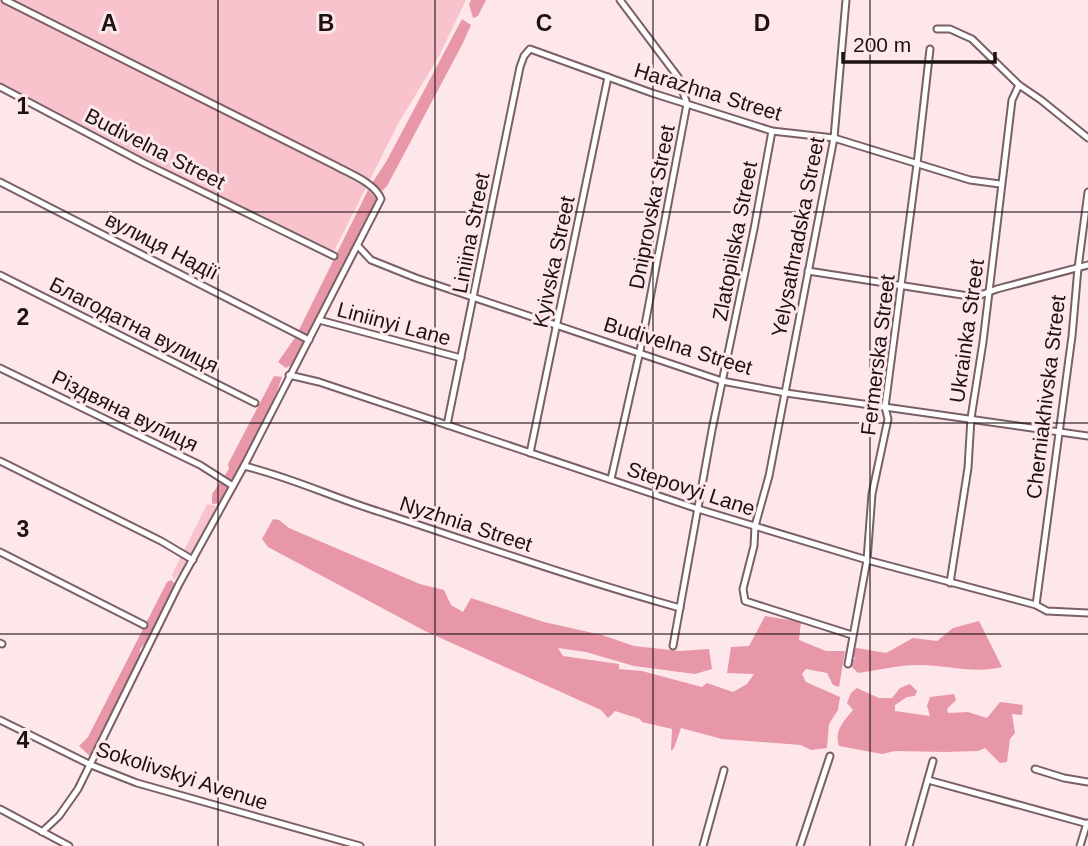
<svg xmlns="http://www.w3.org/2000/svg" width="1088" height="846" font-family="Helvetica,sans-serif">
<style>
.green{fill:#f8c3cd}
.forest{fill:#e897a9}
.lines{fill:none;stroke-linecap:round;stroke-linejoin:round}
.minor-casing{stroke:#796065;stroke-width:9}
.minor{stroke:#fff;stroke-width:5}
.grid{fill:none;stroke:#1c1214;stroke-width:2;stroke-opacity:0.55}
.labels{text-anchor:middle;stroke-width:6;stroke-linejoin:round;paint-order:stroke}
.street-label{font-size:21px;fill:#1c1214;stroke:#fee7eb}
.grid-label{font-size:23px;text-anchor:middle;font-weight:bold;fill:#1c1214;stroke:#fee7eb;stroke-width:6;stroke-linejoin:round;paint-order:stroke}
</style>
<rect width="100%" height="100%" fill="#fee7eb"/>
<g class="green">
<polygon points="0,0 466,0 439,56 398,124 333,253 206,190 0,82"/>
<path d="M207,504L216,506C207,531 192,560 174,580L172,575Z"/>
</g>
<g class="forest">
<polygon points="471,0 486,0 478,16 473,18 469,4"/>
<polygon points="462,19 471,25 463,43 387,186 382,191 372,183 386,162"/>
<polygon points="368,190 377,199 374,208 291,365 286,368 278,362 296,336"/>
<polygon points="274,376 282,377 275,397 222,503 212,504 212,494 229,469 228,464"/>
<polygon points="273,519 279,520 289,528 420,584 444,590 451,605 463,612 471,598 544,622 602,635 634,646 680,651 709,649 712,669 695,674 634,666 586,652 558,648 563,656 619,664 619,669 642,671 702,687 707,683 733,692 747,684 754,674 727,673 731,647 749,646 765,616 801,622 799,640 826,651 845,651 839,687 833,685 827,673 806,669 802,674 806,682 840,697 838,710 829,724 827,748 811,750 801,745 722,739 681,728 674,748 671,751 672,729 642,722 640,719 615,711 608,718 601,710 425,631 268,547 262,539"/>
<polygon points="171,580 175,584 149,639 140,649 140,658 90,756 79,746 88,737 167,582"/>
<path d="M979,621L1002,667C975,674 946,665 919,665C898,665 879,670 858,673L852,667L851,660L855,659L851,649L857,648L886,653L913,638L937,641L953,628Z"/>
<path d="M910,684L917,691L915,696L907,697L895,705V711L930,716L927,706L930,697L954,694L956,700L947,709L948,713L968,712L987,718L1000,702L1023,705L1022,715L1012,714L1015,733L1010,739L1007,762L1000,763L985,748L978,751L945,752L895,751L882,754L839,746C834,731 843,722 853,710L847,703L851,693L857,688L879,698H892L900,688Z"/>
</g>
<g class="lines">
<g class="minor-casing">
<g id="minor">
<path d="M5,0L336,166C350,174 375,183 381,199L244,466L179,584L78,789L59,816L42,832"/>
<polyline points="846,0 834,138 769,476 755,526 754,546 743,589 745,601 852,635"/>
<polyline points="937,29 950,29 972,39 1019,85 1041,100 1088,138"/>
<polyline points="0,87 144,163 334,256"/>
<polyline points="0,182 309,340"/>
<polyline points="358,246 371,260 416,278 722,381 786,393 1088,436"/>
<polyline points="808,271 975,297 997,289 1088,265"/>
<polyline points="0,275 255,403"/>
<polyline points="319,320 461,358"/>
<polyline points="0,368 200,465 233,486"/>
<polyline points="289,375 319,382 698,509 867,560 1036,605 1047,611 1088,613"/>
<polyline points="447,425 520,67 524,56 530,49 652,93 772,131 834,138 970,180 1000,184"/>
<polyline points="530,453 608,77"/>
<polyline points="0,461 161,541 193,560"/>
<path d="M244,466C291,477 334,498 380,512C480,545 579,580 680,608"/>
<polyline points="611,479 640,351 687,104 678,77 620,0"/>
<polyline points="0,552 144,625"/>
<polyline points="950,583 968,468 971,418 983,342 1012,100 1019,85"/>
<polyline points="1036,605 1072,336 1078,268 1088,192"/>
<polyline points="0,643 2,644"/>
<polyline points="673,646 712,430 754,229 772,131"/>
<polyline points="848,664 867,560 872,494 888,419 885,407 917,164 930,49"/>
<polyline points="0,720 91,765 137,783 360,846"/>
<polyline points="1035,769 1064,778 1088,782"/>
<polyline points="928,780 1088,824"/>
<polyline points="0,809 69,846"/>
<polyline points="703,846 724,770"/>
<polyline points="800,846 830,756"/>
<polyline points="909,846 933,761"/>
<polyline points="1080,846 1087,823"/>
</g>
</g>
<use href="#minor" class="minor"/>
</g>
<path class="grid" d="M218,0V846M435,0V846M653,0V846M870,0V846M0,212H1088M0,423H1088M0,634H1088"/>
<g class="labels">
<g class="street-label">
<text transform="translate(708 92) rotate(17)" y="7">Harazhna Street</text>
<text transform="translate(155 149) rotate(27)" y="7">Budivelna Street</text>
<text transform="translate(652 207) rotate(-79)" y="7">Dniprovska Street</text>
<text transform="translate(471 233) rotate(-79)" y="7">Liniina Street</text>
<text transform="translate(798 237) rotate(-79)" y="7">Yelysathradska Street</text>
<text transform="translate(735 241) rotate(-79)" y="7">Zlatopilska Street</text>
<text transform="translate(162 246) rotate(27)" y="7">вулиця Надії</text>
<text transform="translate(554 262) rotate(-78)" y="7">Kyivska Street</text>
<text transform="translate(394 324) rotate(15)" y="7">Liniinyi Lane</text>
<text transform="translate(134 325) rotate(27)" y="7">Благодатна вулиця</text>
<text transform="translate(967 331) rotate(-82)" y="7">Ukrainka Street</text>
<text transform="translate(678 346) rotate(17)" y="7">Budivelna Street</text>
<text transform="translate(878 355) rotate(-83)" y="7">Fermerska Street</text>
<text transform="translate(1046 397) rotate(-83)" y="7">Cherniakhivska Street</text>
<text transform="translate(125 411) rotate(26)" y="7">Різдвяна вулиця</text>
<text transform="translate(691 489) rotate(18)" y="7">Stepovyi Lane</text>
<text transform="translate(466 524) rotate(18)" y="7">Nyzhnia Street</text>
<text transform="translate(182 776) rotate(18)" y="7">Sokolivskyi Avenue</text>
</g>
</g>
<g class="grid-label">
<text x="109" y="31">A</text>
<text x="326" y="31">B</text>
<text x="544" y="31">C</text>
<text x="762" y="31">D</text>
<text x="23" y="114">1</text>
<text x="23" y="325">2</text>
<text x="23" y="537">3</text>
<text x="23" y="748">4</text>
</g>
<path d="M843 52v10h152v-10" fill="none" stroke="#1c1214" stroke-width="3.5"/>
<text x="853" y="52" font-size="21" fill="#1c1214" stroke="#fee7eb" stroke-width="5" paint-order="stroke">200 m</text>
</svg>
